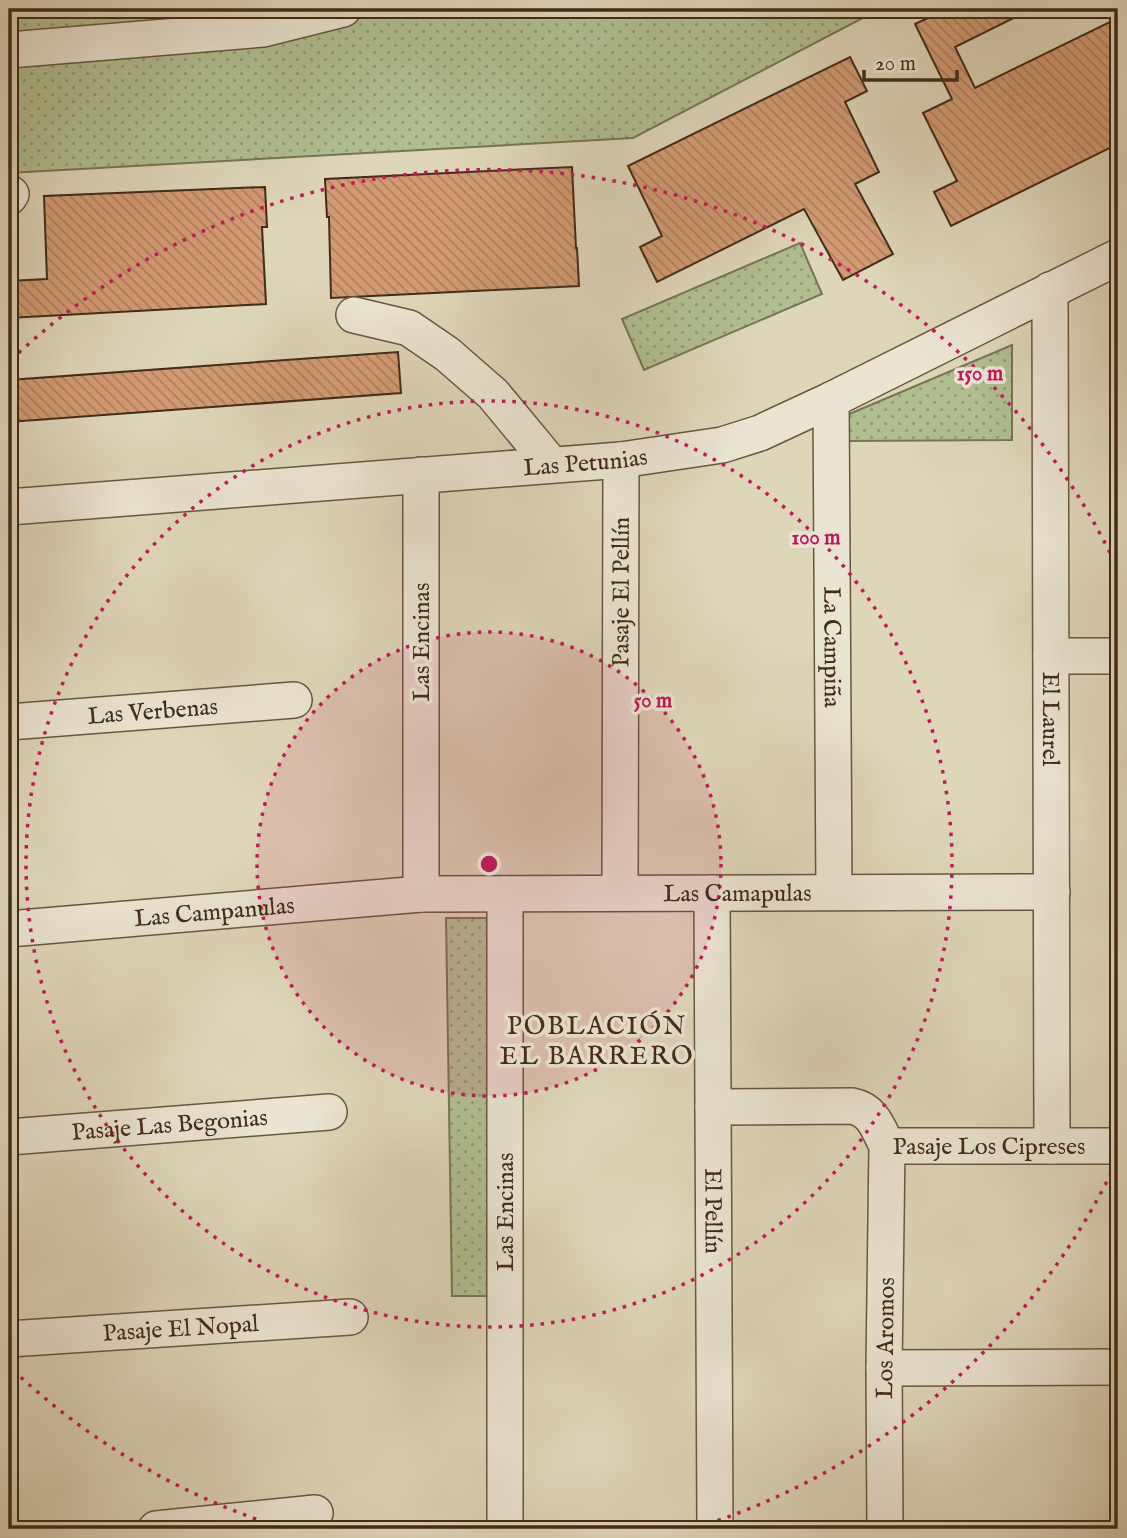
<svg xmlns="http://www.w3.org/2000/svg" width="1127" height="1538" font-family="'IM FELL English',serif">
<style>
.grass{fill:url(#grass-dots);stroke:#797454;stroke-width:2}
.building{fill:url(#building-back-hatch);stroke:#422b18;stroke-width:2}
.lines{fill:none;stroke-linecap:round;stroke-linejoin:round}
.minor-casing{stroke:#695640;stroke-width:38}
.path{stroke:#422b18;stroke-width:4.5;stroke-dasharray:2 3.5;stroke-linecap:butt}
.minor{stroke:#eae4d2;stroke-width:35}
.ring{fill:none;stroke:#c2185b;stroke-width:3.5;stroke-dasharray:3.5 7}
.labels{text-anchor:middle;stroke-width:7;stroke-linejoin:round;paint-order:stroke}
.street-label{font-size:24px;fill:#422b18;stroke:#eae4d2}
.neighbourhood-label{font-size:26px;letter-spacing:2px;fill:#422b18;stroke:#eae4d2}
.centre{fill:#c2185b;stroke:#eae4d2;stroke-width:3.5}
.ring-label{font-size:21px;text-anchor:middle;font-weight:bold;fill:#c2185b;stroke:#eae4d2;stroke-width:7;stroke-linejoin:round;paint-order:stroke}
</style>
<defs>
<pattern id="grass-dots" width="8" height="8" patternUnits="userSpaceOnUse" patternTransform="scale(1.75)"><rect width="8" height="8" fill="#b0be90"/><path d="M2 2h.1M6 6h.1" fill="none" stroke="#919b75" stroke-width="1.8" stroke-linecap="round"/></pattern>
<pattern id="building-back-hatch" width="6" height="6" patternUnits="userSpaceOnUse" patternTransform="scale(1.75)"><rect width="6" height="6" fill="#d49b73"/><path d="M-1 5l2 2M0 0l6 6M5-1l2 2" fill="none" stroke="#ae7f5d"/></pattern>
</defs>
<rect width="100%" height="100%" fill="#ded6b9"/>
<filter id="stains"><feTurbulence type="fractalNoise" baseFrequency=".00286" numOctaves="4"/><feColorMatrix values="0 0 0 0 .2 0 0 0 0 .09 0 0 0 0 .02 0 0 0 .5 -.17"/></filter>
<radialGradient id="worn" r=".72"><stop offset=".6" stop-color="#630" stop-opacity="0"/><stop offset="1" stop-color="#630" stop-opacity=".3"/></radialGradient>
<g class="grass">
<polygon points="9,9 880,9 633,138 9,173"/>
<polygon points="800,243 822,294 644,370 622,319"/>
<polygon points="1012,345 1012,440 847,441 847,415"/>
<polygon points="446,918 487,918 493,1296 452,1296"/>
</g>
<g class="building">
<polygon points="947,9 1032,9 955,47 975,88 1118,18 1118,144 951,226 934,192 957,181 923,113 952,99 915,24"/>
<polygon points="850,57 867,91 845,102 879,172 855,184 893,254 843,280 804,209 657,282 640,247 662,236 628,166"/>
<polygon points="572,167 576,248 577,248 579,286 331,298 329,217 327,217 325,179"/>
<polygon points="265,187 267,227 262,227 266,304 9,318 9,281 47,279 44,196"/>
<polygon points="398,352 401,393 9,422 9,380"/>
</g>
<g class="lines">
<g class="minor-casing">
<g id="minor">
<polyline points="9,50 263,29 343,9"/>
<polyline points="9,197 11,194"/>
<path id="s1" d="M1050,290L1052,1146"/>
<polyline points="354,315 409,328 447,354 493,394 551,464"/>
<path id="s2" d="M831,400L834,892"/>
<polyline points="421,475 421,894"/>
<path id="s3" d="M9,507L621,460L722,445L760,433L831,400L1118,257"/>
<polyline points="1051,656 1118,656"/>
<path id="s4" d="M9,722L294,700"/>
<path id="s5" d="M620,893L621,460"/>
<path id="s6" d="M712,893L715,1529"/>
<path id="s7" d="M9,929L421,894L1052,892"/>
<path d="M713,1107L852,1106C873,1110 878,1128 887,1146L884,1368L885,1529"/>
<path id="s8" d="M9,1137L329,1112"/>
<path id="s9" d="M887,1146H1118"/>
<path id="s10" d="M9,1339L350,1317"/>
<polyline points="884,1368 1118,1367"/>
<polyline points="156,1529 315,1513"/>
<polyline points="505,1529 505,894"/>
</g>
</g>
<polyline class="path" points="9,142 10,162"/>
<use href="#minor" class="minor"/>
</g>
<circle cx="489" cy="864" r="232" fill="#c2185b" fill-opacity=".12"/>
<g class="ring">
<circle cx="489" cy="864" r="232"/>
<circle cx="489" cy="864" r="463"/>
<path d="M1116 1163A695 695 0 0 1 692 1529M286 1529A695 695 0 0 1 11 1368M11 360A695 695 0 0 1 1116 565"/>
</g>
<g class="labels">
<g class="street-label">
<text dy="8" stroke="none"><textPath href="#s3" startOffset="578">Las Petunias</textPath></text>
<text dy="8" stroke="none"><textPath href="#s5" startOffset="301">Pasaje El Pellín</textPath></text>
<text transform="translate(421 642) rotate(-90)" y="8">Las Encinas</text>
<text dy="8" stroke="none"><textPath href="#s2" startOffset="247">La Campiña</textPath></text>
<text dy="8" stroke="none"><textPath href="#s4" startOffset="144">Las Verbenas</textPath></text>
<text dy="8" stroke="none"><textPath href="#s1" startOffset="429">El Laurel</textPath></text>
<text dy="8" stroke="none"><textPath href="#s7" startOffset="730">Las Camapulas</textPath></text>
<text dy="8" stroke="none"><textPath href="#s7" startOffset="206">Las Campanulas</textPath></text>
<text dy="8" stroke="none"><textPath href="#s8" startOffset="161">Pasaje Las Begonias</textPath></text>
<text dy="8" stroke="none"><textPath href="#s9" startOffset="102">Pasaje Los Cipreses</textPath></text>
<text dy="8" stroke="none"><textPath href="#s6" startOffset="318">El Pellín</textPath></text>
<text transform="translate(505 1212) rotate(-90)" y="8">Las Encinas</text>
<text dy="8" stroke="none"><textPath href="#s10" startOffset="172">Pasaje El Nopal</textPath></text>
<text transform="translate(885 1338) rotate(-89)" y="8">Los Aromos</text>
</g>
<g class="neighbourhood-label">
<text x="597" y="1034">POBLACIÓN<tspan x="597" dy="30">EL BARRERO</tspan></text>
</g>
</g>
<circle cx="489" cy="864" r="10" class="centre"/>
<g class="ring-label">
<text x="980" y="380">150 m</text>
<text x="816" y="544">100 m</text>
<text x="653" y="707">50 m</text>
</g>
<rect width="1127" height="1538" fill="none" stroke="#ded6b9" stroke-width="35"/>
<rect x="10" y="10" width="1106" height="1517" fill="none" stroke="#422b18" stroke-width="3.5"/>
<rect x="18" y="18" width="1092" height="1503" fill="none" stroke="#422b18" stroke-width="2"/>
<path d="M864 70v10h93v-10" fill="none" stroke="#422b18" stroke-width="3.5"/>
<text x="875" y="70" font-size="21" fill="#422b18" stroke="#eae4d2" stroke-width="5" paint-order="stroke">20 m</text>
<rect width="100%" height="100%" filter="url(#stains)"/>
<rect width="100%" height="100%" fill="url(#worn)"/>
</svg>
